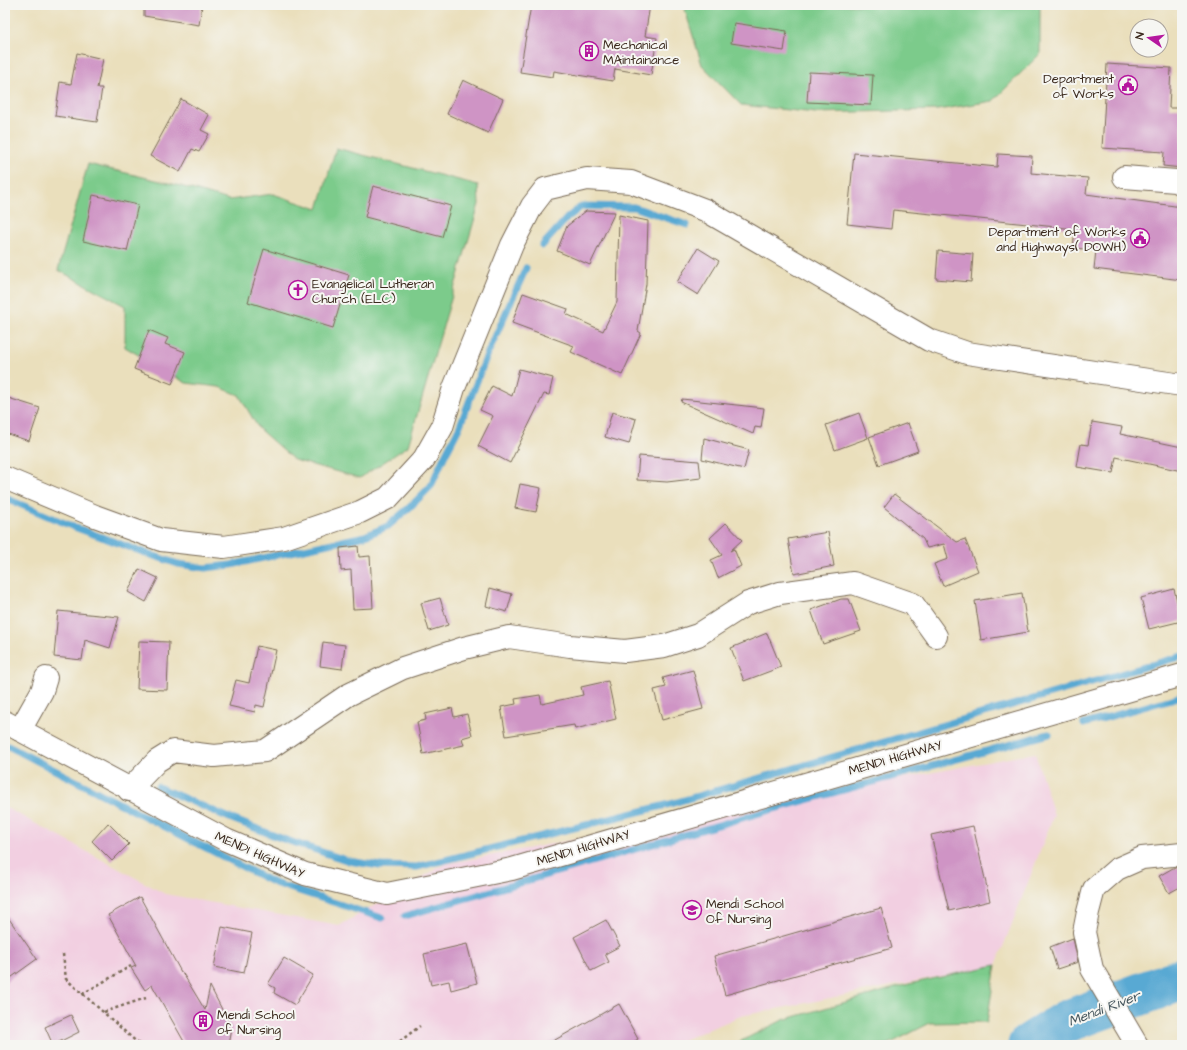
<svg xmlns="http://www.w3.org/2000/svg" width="1187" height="1050" font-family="'Architects Daughter',sans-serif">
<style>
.built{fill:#f2cfe1}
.green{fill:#7ccb8b;stroke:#5c7a54}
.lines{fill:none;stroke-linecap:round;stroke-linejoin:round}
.stream{stroke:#59a9d3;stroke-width:7}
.river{stroke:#59a9d3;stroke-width:43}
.building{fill:#cf94c5}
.minor-casing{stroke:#786955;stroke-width:24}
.major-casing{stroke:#786955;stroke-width:24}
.path{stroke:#786955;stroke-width:2.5;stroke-dasharray:3 3;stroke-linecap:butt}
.minor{stroke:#fff;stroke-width:22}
.major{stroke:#fff;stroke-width:22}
.labels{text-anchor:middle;stroke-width:4;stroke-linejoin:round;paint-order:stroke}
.poi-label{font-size:13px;fill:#3b2a1e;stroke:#f6f6f2;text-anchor:start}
.street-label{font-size:13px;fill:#3b2a1e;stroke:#f6f6f2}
.water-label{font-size:14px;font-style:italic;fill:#46565d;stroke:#f6f6f2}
</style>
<rect width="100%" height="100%" fill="#f6f6f2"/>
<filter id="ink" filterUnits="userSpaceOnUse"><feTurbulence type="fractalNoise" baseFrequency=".025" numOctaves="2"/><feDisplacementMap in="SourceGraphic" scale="8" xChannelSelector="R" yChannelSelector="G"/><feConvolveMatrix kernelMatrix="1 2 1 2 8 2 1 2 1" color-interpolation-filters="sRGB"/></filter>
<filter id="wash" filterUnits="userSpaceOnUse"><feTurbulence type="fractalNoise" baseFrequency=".012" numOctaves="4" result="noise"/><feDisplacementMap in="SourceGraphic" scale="16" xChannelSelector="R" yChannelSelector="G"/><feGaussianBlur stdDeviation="0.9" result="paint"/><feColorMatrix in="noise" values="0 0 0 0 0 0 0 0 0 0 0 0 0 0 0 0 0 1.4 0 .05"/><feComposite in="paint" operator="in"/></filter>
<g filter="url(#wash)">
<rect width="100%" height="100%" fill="#eadfbc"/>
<polygon class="built" points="1035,753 1054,815 996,965 741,1016 671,1045 5,1045 5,807 165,894 339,926 445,864"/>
<g class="green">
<polygon points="686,5 1040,5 1040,54 993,101 937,110 816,113 741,105 702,65 685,10"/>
<polygon points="336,148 478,185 479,204 408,446 360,478 294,460 259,429 239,395 219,387 186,383 125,347 125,306 58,270 88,164 177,185 229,200 273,194 318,209"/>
<polygon points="996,965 987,1022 930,1023 887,1045 733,1045 783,1020 909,984"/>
</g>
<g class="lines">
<g class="stream">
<polyline points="542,246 567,218 582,206 634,207 687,225"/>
<polyline points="5,498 74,527 148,554 178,564 205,568 231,565 365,536 388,526 410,507 431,486 444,457 459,428 487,355 526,268"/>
<polyline points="1084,724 1182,696"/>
<polyline points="8,746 274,883 382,918"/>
<polyline points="158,787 232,819 283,839 349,861 380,866 417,867 670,804 1182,656"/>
<polyline points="405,916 763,812 1049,734"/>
</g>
<polyline class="river" points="1029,1045 1065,1022 1182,979"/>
</g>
<g id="blocks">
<g class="building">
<polygon points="144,5 202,5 199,25 144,16"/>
<polygon points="531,5 650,5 645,36 657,38 651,75 615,69 613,81 554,71 553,77 520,72"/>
<polygon points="734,23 787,31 784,51 731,43"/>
<polygon points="77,53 103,59 97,88 102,88 97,122 55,116 60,82 71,84"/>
<polygon points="1107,64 1171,68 1169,108 1182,108 1182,168 1163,166 1164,152 1102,148"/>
<polygon points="809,72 873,75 871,105 807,102"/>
<polygon points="463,80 503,99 488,133 447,114"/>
<polygon points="181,99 209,115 201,130 209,134 199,152 192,149 180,172 150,156"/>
<polygon points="854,153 997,167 998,154 1032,156 1031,173 1088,178 1086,194 1182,207 1182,280 1094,269 1096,250 1073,248 1075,229 893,210 891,229 847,224"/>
<polygon points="373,186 451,206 442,237 365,217"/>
<polygon points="93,195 138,205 127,251 83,241"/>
<polygon points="586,211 615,212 590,265 557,251 567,226"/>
<polygon points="619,215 648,221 646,284 638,331 641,333 622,375 571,352 574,346 512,323 523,293 568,309 566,314 603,331 617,302"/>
<polygon points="698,248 719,261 698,295 677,282"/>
<polygon points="264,249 349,275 333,328 248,302"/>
<polygon points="938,251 973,254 971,282 936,279"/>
<polygon points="149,330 168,338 165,344 185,352 172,384 134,369"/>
<polygon points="519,369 553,378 549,395 544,394 510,463 478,446 493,416 480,410 492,386 512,396"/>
<polygon points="5,397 40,408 29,441 5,433"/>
<polygon points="682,399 764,408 761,428 755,427 753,434 681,402"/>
<polygon points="612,412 636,419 629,444 605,437"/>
<polygon points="859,413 868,438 835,450 826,425"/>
<polygon points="1092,422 1122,427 1120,434 1182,447 1182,471 1116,457 1113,473 1077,467 1081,444 1088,445"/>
<polygon points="908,423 918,451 879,465 869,437"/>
<polygon points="704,438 749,450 744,469 702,459"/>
<polygon points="639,456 699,461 701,478 667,482 637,480"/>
<polygon points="520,484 541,488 536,512 515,508"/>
<polygon points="894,494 957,542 965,539 978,571 943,586 934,564 948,559 944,544 927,548 923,539 884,507"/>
<polygon points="726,523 742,540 730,551 734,549 741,566 718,578 711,560 722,555 710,538"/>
<polygon points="828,532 834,566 794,574 788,539"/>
<polygon points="358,546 359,557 370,556 373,608 353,609 351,570 341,571 340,548"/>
<polygon points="139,569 158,578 146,602 128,592"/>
<polygon points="490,588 512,594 507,612 486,606"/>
<polygon points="1174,589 1182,621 1149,629 1141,598"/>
<polygon points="1022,593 1028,632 981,640 975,601"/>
<polygon points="440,598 448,625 429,631 421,603"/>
<polygon points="841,599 849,599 861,631 823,644 811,610"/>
<polygon points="58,611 119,617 110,648 85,640 82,660 54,657"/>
<polygon points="767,633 781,667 744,681 731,648"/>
<polygon points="139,641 169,642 167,690 137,689"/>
<polygon points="323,642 345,645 342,669 320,666"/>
<polygon points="257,646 276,650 264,707 256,705 255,712 229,706 236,680 249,683"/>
<polygon points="693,670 703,709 662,720 654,690 666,687 663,678"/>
<polygon points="608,681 616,719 575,729 574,725 506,736 501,707 516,704 515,699 540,695 542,704 583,695 581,687"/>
<polygon points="452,708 454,717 467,714 472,735 462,738 464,745 423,754 417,722 426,720 425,714"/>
<polygon points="108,823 129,844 112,861 92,841"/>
<polygon points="973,826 990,901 949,911 931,835"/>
<polygon points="1182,867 1182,886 1169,893 1159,876 1173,868"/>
<polygon points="140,897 181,972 182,972 205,1010 210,986 232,1029 229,1045 186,1045 152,985 145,990 131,968 136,966 108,915"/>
<polygon points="881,908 892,948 725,995 714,956"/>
<polygon points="5,913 37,959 5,982"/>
<polygon points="606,920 620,946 605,954 609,962 591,971 574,937"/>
<polygon points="222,927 252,933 244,973 214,967"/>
<polygon points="1073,938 1078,962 1057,969 1050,947"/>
<polygon points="467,944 477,983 451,990 449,981 431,985 424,954"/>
<polygon points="284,958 313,975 295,1005 274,993 275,988 268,984"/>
<polygon points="619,1004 638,1039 629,1045 546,1045"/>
<polygon points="71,1015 79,1032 53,1045 45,1027"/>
</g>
</g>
</g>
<g filter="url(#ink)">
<use href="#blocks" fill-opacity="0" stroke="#786955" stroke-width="1"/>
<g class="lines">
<g class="minor-casing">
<g id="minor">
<polyline points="1124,177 1176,181 1182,184"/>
<polyline points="5,478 95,516 161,540 224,547 284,538 360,512 388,498 424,459 442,427 454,388 512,245 532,206 545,189 587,179 631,182 705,210 929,340 967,353 1182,385"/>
<polyline points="20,730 42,691 46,678"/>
<polyline points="129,790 157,761 173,751 214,756 265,751 348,695 403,668 464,648 509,637 570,646 625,651 664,646 698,635 748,603 780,593 853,583 913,604 936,636"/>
<polyline points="1137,1045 1092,969 1084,932 1088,912 1094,889 1117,869 1142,858 1182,854"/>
</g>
</g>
<g class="major-casing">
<polyline id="major" points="5,722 226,840 305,874 387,894 512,869 1182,675"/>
</g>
<g class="path">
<polyline points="63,954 66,979 140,1045"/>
<polyline points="82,994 131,966"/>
<polyline points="104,1012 146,998"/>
<polyline points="395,1045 420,1026"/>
</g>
<use href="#minor" class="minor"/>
<use href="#major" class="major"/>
</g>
</g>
<defs>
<g id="building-ring" transform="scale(1)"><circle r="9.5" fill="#f6f6f2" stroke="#b5179e" stroke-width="1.5"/><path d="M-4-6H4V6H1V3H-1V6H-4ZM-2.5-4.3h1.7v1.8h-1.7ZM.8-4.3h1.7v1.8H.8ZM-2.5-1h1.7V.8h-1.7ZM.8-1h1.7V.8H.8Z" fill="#b5179e"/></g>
<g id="civic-ring" transform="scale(1)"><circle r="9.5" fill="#f6f6f2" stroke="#b5179e" stroke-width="1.5"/><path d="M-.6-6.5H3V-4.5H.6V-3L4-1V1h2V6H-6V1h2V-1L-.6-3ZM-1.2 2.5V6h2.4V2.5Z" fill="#b5179e"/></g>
<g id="church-ring" transform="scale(1)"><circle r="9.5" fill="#f6f6f2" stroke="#b5179e" stroke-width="1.5"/><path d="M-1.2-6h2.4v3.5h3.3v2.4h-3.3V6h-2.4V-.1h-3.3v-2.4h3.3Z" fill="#b5179e"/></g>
<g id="university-ring" transform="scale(1)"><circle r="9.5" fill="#f6f6f2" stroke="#b5179e" stroke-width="1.5"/><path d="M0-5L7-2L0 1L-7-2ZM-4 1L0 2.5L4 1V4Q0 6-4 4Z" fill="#b5179e"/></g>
</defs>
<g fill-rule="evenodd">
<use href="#building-ring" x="589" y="51"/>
<use href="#civic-ring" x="1128" y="85"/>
<use href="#civic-ring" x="1140" y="238"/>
<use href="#church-ring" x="298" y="290"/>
<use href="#university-ring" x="692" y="910"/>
<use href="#building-ring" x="203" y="1021"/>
</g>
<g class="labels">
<g class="poi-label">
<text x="603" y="49">Mechanical<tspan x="603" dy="15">MAintainance</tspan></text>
<text x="1114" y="83" text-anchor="end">Department<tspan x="1114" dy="15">of Works</tspan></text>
<text x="1126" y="236" text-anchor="end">Department of Works<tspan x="1126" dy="15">and Highways( DOWH)</tspan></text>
<text x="312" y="288">Evangelical Lutheran<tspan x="312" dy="15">Church (ELC)</tspan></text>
<text x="706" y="908">Mendi School<tspan x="706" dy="15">Of Nursing</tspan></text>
<text x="217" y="1019">Mendi School<tspan x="217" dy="15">of Nursing</tspan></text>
</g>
<g class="street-label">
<text transform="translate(895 757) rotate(-16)" y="5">MENDI HIGHWAY</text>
<text transform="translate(583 847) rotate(-17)" y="5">MENDI HIGHWAY</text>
<text transform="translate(260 854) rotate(24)" y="5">MENDI HIGHWAY</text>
</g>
<g class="water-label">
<text transform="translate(1104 1008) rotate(-21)" y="5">Mendi River</text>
</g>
</g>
<rect width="1187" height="1050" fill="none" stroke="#f6f6f2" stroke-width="20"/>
<g transform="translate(1149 38) rotate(283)"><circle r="19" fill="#f6f6f2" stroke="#aba49d"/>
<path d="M0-3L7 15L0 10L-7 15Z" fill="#b5179e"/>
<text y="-6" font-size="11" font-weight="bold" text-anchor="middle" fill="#3b2a1e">N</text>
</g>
</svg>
